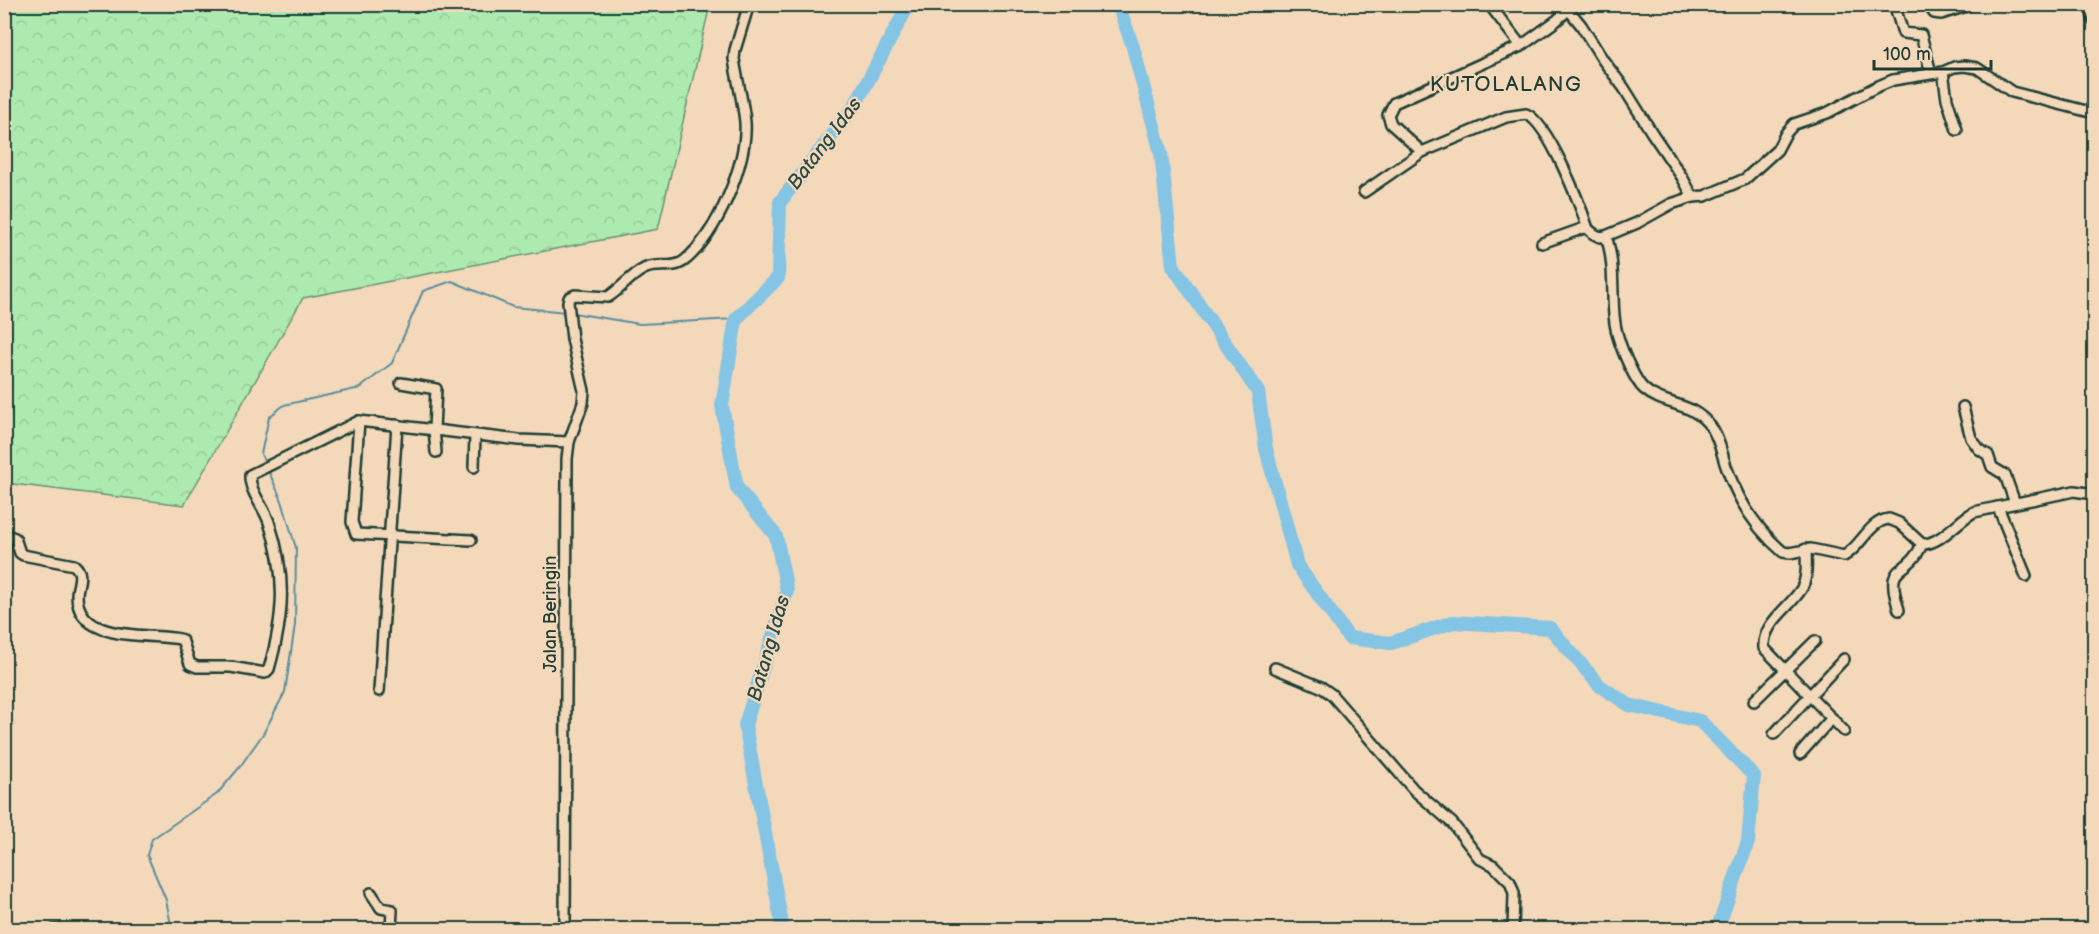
<svg xmlns="http://www.w3.org/2000/svg" width="2099" height="934" font-family="'Balsamiq Sans',sans-serif">
<style>
.forest{fill:url(#forest-crowns);stroke:#669472;stroke-width:1.5}
.lines{fill:none;stroke-linecap:round;stroke-linejoin:round}
.stream{stroke:#5c8e9e;stroke-width:2}
.river{stroke:#84c4e4;stroke-width:14}
.minor-casing{stroke:#1f3d34;stroke-width:14}
.minor{stroke:#f3d9ba;stroke-width:9}
.labels{text-anchor:middle;stroke-width:4.5;stroke-linejoin:round;paint-order:stroke}
.street-label{font-size:18px;fill:#1f3d34;stroke:#f3d9ba}
.water-label{font-size:20px;font-style:italic;fill:#294a46;stroke:#f3d9ba}
.quarter-label{font-size:21px;letter-spacing:1.5px;fill:#1f3d34;stroke:#f3d9ba}
</style>
<defs>
<pattern id="forest-crowns" width="20" height="18" patternUnits="userSpaceOnUse" patternTransform="scale(1.5)"><rect width="20" height="18" fill="#adeab0"/><path d="M2 6a3 3 0 1 1 6 0M12 15a3 3 0 1 1 6 0" fill="none" stroke="#94ca98"/></pattern>
</defs>
<rect width="100%" height="100%" fill="#f3d9ba"/>
<filter id="ink" filterUnits="userSpaceOnUse"><feTurbulence type="fractalNoise" baseFrequency=".0167" numOctaves="2"/><feDisplacementMap in="SourceGraphic" scale="12" xChannelSelector="R" yChannelSelector="G"/><feConvolveMatrix kernelMatrix="1 2 1 2 8 2 1 2 1" color-interpolation-filters="sRGB"/></filter>
<g filter="url(#ink)">
<polygon class="forest" points="5,4 710,4 710,5 658,229 303,298 184,505 5,483"/>
<g class="lines">
<g class="stream">
<polyline points="573,313 640,324 736,319"/>
<polyline points="266,465 261,454 269,417 284,405 360,388 392,363 423,291 452,281 513,307 567,312"/>
<polyline points="172,930 166,900 147,855 152,839 217,794 239,768 263,734 285,692 295,625 296,548 282,501 268,470"/>
</g>
<g class="river">
<polyline points="1118,4 1133,47 1161,153 1173,266 1258,392 1266,449 1297,565 1349,638 1391,643 1453,622 1550,628 1600,686 1629,705 1700,721 1754,776 1748,842 1717,930"/>
<polyline points="783,930 745,725 787,591 776,536 737,488 722,406 736,319 778,278 780,202 854,107 909,4"/>
</g>
<g class="minor-casing">
<g id="minor">
<polyline points="1489,4 1521,46"/>
<polyline points="1564,4 1581,25 1603,60 1624,88 1652,133 1682,177 1693,197 1705,196 1745,179 1777,150 1786,133 1794,124 1827,113 1874,88 1893,80 1943,72 1954,67 1964,66 1977,68 2012,92 2094,113"/>
<polyline points="1894,4 1903,33 1921,35 1931,73"/>
<polyline points="1928,4 1934,13 1941,14 1973,4"/>
<polyline points="2090,4 2094,21"/>
<polyline points="1943,72 1947,99 1957,130"/>
<polyline points="1422,152 1391,124 1388,115 1394,103 1521,46 1556,21 1568,10"/>
<path d="M1364,192L1422,152L1506,117L1526,114C1548,122 1580,204 1588,229L1594,234L1600,237L1606,236L1637,223L1671,204L1693,197"/>
<path d="M1606,236C1618,272 1608,308 1619,340C1623,353 1635,381 1644,389C1664,407 1691,400 1711,427C1720,439 1722,456 1727,469C1739,502 1757,530 1783,552L1790,553L1811,549L1844,556C1861,547 1869,521 1889,519L1899,523L1922,544C1940,545 1958,520 1974,512L2074,491L2094,494"/>
<polyline points="1542,243 1587,227"/>
<polyline points="401,383 436,389 434,429 436,452"/>
<polyline points="1963,407 1971,438 1979,449 1988,455 1992,467 2005,475 2015,503"/>
<polyline points="359,421 352,522 356,534 471,540"/>
<polyline points="474,467 475,436"/>
<polyline points="1998,507 2026,576"/>
<path d="M4,534L15,538L20,553L23,555L74,565C85,574 77,584 77,595C77,643 149,633 180,639L183,642L190,664L197,667H231L265,673L269,669C284,616 287,576 269,522C264,507 249,491 250,475L359,421L519,440L569,442"/>
<path d="M1806,549C1806,562 1808,576 1802,588C1791,607 1762,623 1764,648L1844,731"/>
<path d="M1899,610C1883,558 1907,580 1922,544"/>
<polyline points="1275,668 1321,687 1331,694 1414,790 1452,823 1480,859 1493,865 1510,882 1514,893 1513,930"/>
<polyline points="379,691 397,425"/>
<polyline points="1754,701 1815,641"/>
<polyline points="1774,734 1844,659"/>
<polyline points="1800,754 1832,718"/>
<polyline points="371,893 381,908 392,910 391,930"/>
<polyline points="54,930 59,930"/>
<path d="M565,930L567,459L569,442L583,403L584,391L572,339L568,302L569,298L575,295L608,297C621,289 631,275 644,269C657,262 672,270 684,261C716,236 748,163 745,122C743,101 737,80 734,59L735,50L749,4"/>
</g>
</g>
<use href="#minor" class="minor"/>
</g>
</g>
<g class="labels">
<g class="street-label">
<text transform="translate(550 614) rotate(-90)" y="6">Jalan Beringin</text>
</g>
<g class="water-label">
<text transform="translate(824 143) rotate(-53)" y="7">Batang Idas</text>
<text transform="translate(768 648) rotate(-74)" y="7">Batang Idas</text>
</g>
<g class="quarter-label">
<text x="1506" y="91">KUTOLALANG</text>
</g>
</g>
<rect width="2099" height="934" fill="none" stroke="#f3d9ba" stroke-width="24"/>
<rect x="12" y="12" width="2075" height="910" fill="none" stroke="#1f3d34" stroke-width="2" filter="url(#ink)"/>
<path d="M1874 60v9h117v-9" fill="none" stroke="#1f3d34" stroke-width="3"/>
<text x="1883" y="60" font-size="18" fill="#1f3d34" stroke="#f3d9ba" stroke-width="4.5" paint-order="stroke">100 m</text>
</svg>
